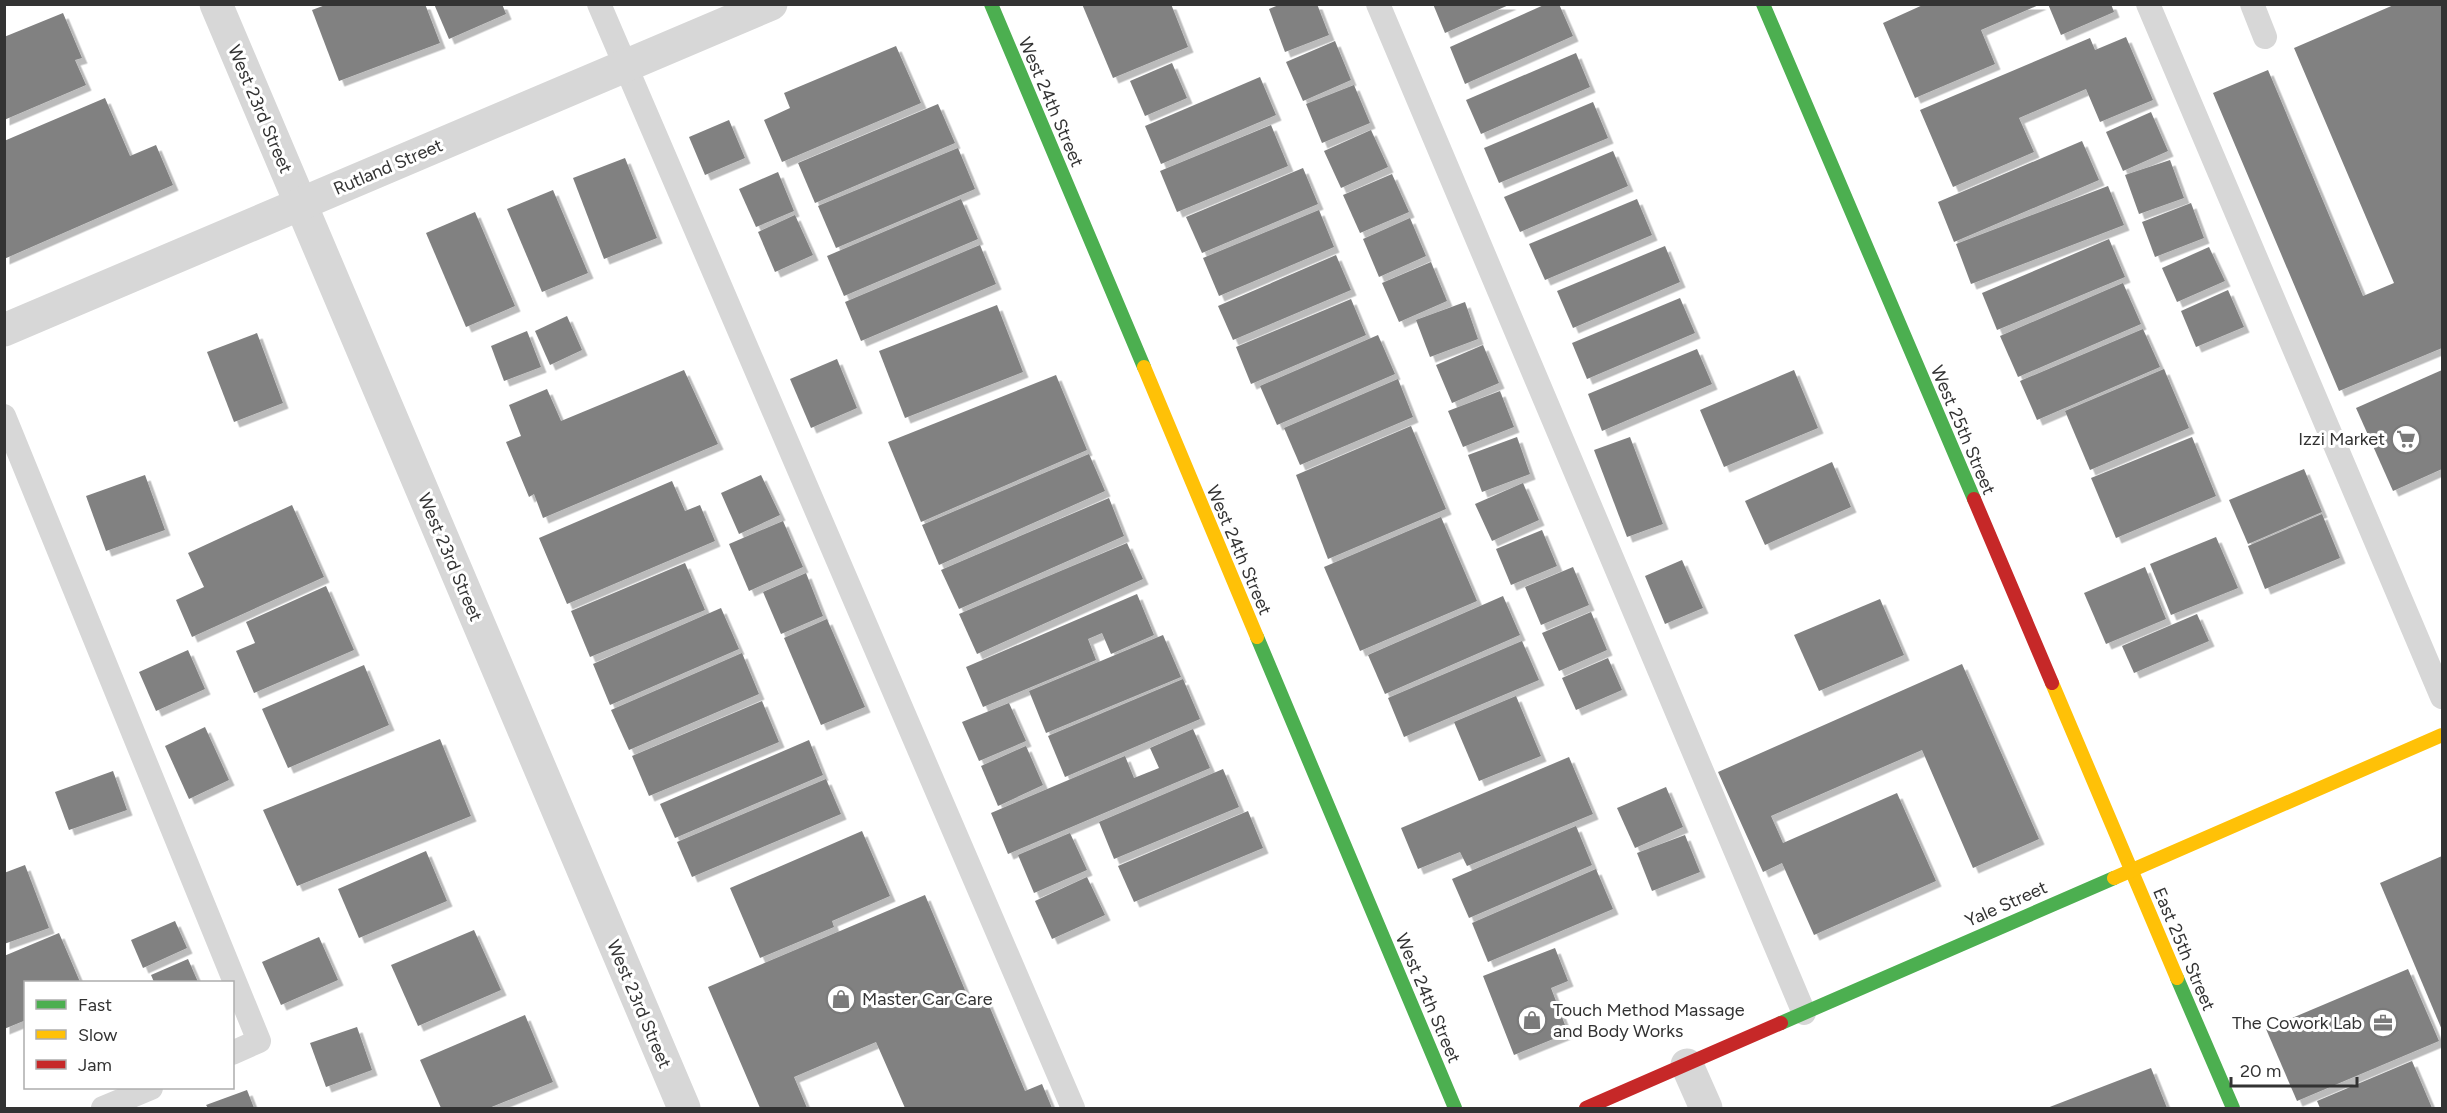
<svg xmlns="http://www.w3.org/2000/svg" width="2447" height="1113" font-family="Figtree,sans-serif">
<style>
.building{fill:#818181;filter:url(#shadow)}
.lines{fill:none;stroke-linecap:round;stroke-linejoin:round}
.lane{stroke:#d7d7d7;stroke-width:24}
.street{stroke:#d7d7d7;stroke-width:33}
.fast{stroke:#4caf50;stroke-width:14}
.slow{stroke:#ffc107;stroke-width:14}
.jam{stroke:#c62828;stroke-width:14}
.labels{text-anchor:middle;stroke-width:6;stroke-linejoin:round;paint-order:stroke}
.street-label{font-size:18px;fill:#333;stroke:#fff}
.poi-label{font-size:18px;fill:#333;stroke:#fff;text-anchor:end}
</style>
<defs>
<filter id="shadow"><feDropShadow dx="5.5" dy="5.5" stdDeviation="0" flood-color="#0004"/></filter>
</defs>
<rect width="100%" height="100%" fill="#fff"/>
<g class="building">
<polygon points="328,4 425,4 440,43 339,81 312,10"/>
<polygon points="434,4 502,4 506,14 449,39"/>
<polygon points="1082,4 1171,4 1188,47 1113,78"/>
<polygon points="1281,4 1317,4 1329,35 1285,52 1269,9"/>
<polygon points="1433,4 1511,4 1445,33"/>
<polygon points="1546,4 1559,4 1573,36 1465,84 1450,47"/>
<polygon points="1925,4 2041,4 1981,30 1995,64 1915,98 1883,23"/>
<polygon points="2048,4 2111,4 2114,12 2061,35"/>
<polygon points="2396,4 2442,4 2442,348 2339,391 2213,93 2268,70 2363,296 2394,283 2294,48"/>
<polygon points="63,13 82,58 75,60 86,85 4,120 4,37"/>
<polygon points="2126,37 2153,100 2100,122 2086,89 2019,118 2034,152 1953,187 1920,110 2090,38 2095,50"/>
<polygon points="1335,41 1351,80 1303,101 1286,62"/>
<polygon points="896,46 921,103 782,162 764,120 790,108 784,93"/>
<polygon points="1576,53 1590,87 1481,134 1466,100"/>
<polygon points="1172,63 1187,98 1145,116 1130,81"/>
<polygon points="1260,77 1276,115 1161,164 1145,126"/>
<polygon points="1354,85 1370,123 1322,143 1306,104"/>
<polygon points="105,98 130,156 156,145 173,185 4,259 4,141"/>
<polygon points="1593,102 1608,138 1499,183 1484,148"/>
<polygon points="938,104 955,143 815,203 798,163"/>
<polygon points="2151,112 2168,151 2123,171 2106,132"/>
<polygon points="729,120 745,158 705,175 689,137"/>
<polygon points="1271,125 1288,166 1177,212 1160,171"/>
<polygon points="1371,130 1388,167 1341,188 1324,151"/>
<polygon points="2082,141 2099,180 1954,242 1938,202"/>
<polygon points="958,148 975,189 836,248 818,206"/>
<polygon points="1613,151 1628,186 1520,232 1504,197"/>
<polygon points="625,158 657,238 604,259 573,178"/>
<polygon points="2170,160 2184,198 2139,214 2125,175"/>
<polygon points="1303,168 1318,204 1202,253 1186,217"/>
<polygon points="778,172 794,211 756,227 739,189"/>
<polygon points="1392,174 1409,212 1360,233 1343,195"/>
<polygon points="2108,186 2124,225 1971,284 1956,244"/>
<polygon points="553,190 588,273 542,292 507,209"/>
<polygon points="961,199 978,239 844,296 827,256"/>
<polygon points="1637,199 1652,235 1545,280 1529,244"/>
<polygon points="2191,203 2204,238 2155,257 2142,222"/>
<polygon points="1319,210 1334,247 1219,296 1203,258"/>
<polygon points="475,212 515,306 466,327 426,233"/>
<polygon points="795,215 813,255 775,272 758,232"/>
<polygon points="1410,218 1426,256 1379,277 1363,239"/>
<polygon points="2109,239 2125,277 1997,330 1982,293"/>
<polygon points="980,245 996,284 861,341 845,302"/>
<polygon points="1665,246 1680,282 1573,328 1557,291"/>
<polygon points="2209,247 2225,281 2177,302 2162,268"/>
<polygon points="1336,255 1351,290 1233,340 1218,306"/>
<polygon points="1431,262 1447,301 1399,322 1382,283"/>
<polygon points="2123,283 2141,324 2018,377 2000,336"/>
<polygon points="2228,290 2244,327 2196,347 2181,311"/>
<polygon points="1680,298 1695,333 1587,379 1572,343"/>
<polygon points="1351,299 1366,335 1251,384 1236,347"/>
<polygon points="1465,302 1478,339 1430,357 1416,320"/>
<polygon points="997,305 1023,372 905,418 879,351"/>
<polygon points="567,316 582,350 550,365 535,331"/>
<polygon points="2143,329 2160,367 2037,420 2020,381"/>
<polygon points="527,331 541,367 504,381 491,346"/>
<polygon points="257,333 283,403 234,422 207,352"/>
<polygon points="1378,335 1395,374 1277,425 1260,386"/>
<polygon points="1483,345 1499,383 1452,403 1436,365"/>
<polygon points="1697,349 1712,384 1602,431 1588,394"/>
<polygon points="837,359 857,408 811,428 790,379"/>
<polygon points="2164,369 2189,428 2090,470 2065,411"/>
<polygon points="684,370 718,444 543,518 534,494 529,497 506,442 521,436 509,405 547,389 561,421"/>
<polygon points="1794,370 1818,428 1724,467 1700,410"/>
<polygon points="2442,370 2442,469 2393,491 2356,408"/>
<polygon points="1056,375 1087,450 921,522 888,442"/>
<polygon points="1398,379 1413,417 1300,465 1284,428"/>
<polygon points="1500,391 1514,427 1463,447 1448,411"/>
<polygon points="1411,426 1446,509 1328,559 1296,475"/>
<polygon points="1517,437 1530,474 1482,492 1468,455"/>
<polygon points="1630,437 1663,524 1627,537 1594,450"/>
<polygon points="2192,437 2216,496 2116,538 2091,478"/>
<polygon points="1089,454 1105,491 939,565 922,525"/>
<polygon points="1832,462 1851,507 1765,545 1745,501"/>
<polygon points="2304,469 2322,512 2248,544 2229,500"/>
<polygon points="145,475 165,530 106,551 86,496"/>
<polygon points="761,475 780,515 739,534 721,493"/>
<polygon points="672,481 685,511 700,505 715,541 567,604 539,538"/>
<polygon points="1523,483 1539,520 1492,541 1475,504"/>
<polygon points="1109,498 1124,536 959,609 941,570"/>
<polygon points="292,505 324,577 192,637 176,600 204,587 188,553"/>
<polygon points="2322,514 2340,558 2265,589 2248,546"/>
<polygon points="1441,517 1477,601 1360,651 1324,567"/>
<polygon points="783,521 803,567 749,591 729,544"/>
<polygon points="1542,530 1557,566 1511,585 1496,549"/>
<polygon points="2216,537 2238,588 2171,615 2150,564"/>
<polygon points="1127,543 1143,579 977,654 959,614"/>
<polygon points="1682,560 1703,608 1665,624 1645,576"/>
<polygon points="685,563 705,610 590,657 571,611"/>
<polygon points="1573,567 1589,605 1541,625 1525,587"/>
<polygon points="2145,567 2166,619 2106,644 2084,593"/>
<polygon points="806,573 823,616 781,634 763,592"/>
<polygon points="326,586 354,650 254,693 236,651 255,643 246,622"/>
<polygon points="1137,594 1154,635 1111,654 1102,633 1088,639 1096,660 983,707 966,667"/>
<polygon points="1503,596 1520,635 1385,694 1368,655"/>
<polygon points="1880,599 1904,655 1819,691 1794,635"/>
<polygon points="721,608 739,649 610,705 593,664"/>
<polygon points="1591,612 1607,650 1559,671 1542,633"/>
<polygon points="2197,614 2209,641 2134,673 2122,646"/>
<polygon points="827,619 865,707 821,725 784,638"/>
<polygon points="1163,635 1181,677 1046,733 1029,691"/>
<polygon points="1522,641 1539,680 1404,737 1388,698"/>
<polygon points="188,650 205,689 156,711 139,672"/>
<polygon points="742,653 759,694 629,750 611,710"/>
<polygon points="1608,658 1622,690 1576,710 1562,678"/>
<polygon points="1962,664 2039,839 1973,868 1922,750 1771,816 1783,843 1897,793 1936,881 1814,935 1782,863 1763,872 1718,772"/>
<polygon points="364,665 389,725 288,768 262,709"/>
<polygon points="1183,679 1200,719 1065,777 1048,736"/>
<polygon points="1516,696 1541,756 1479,781 1454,722"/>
<polygon points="762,701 779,742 649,796 632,756"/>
<polygon points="1009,703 1026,741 979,761 962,722"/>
<polygon points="205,727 229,780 189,799 165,746"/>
<polygon points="1193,729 1210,768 1008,854 991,813 1125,756 1134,778 1159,768 1150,748"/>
<polygon points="440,739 471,816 297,886 263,810"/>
<polygon points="809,740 823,775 675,838 660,804"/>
<polygon points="1026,746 1043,785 998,806 981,766"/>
<polygon points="1569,757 1593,814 1467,866 1460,852 1418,869 1401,828"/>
<polygon points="1223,769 1239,807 1114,859 1099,822"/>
<polygon points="113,771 127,810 69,830 55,792"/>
<polygon points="826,779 841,814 692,877 677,842"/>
<polygon points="1666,787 1683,827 1635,848 1617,808"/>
<polygon points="1248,811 1263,848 1134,902 1118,866"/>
<polygon points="1576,826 1592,865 1469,918 1452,879"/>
<polygon points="862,831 890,896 832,921 834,927 760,958 730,888"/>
<polygon points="1070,833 1087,870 1034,893 1018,855"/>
<polygon points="1685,835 1700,872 1652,891 1637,853"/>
<polygon points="426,851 447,901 359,938 338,889"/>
<polygon points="2442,856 2442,1030 2380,883"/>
<polygon points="25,865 49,928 4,944 4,873"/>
<polygon points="1596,869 1613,909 1488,962 1472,923"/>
<polygon points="1087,877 1105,915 1052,939 1035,901"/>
<polygon points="925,895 970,1002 985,996 1025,1091 1042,1084 1052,1108 905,1108 876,1042 794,1077 807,1108 760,1108 708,987"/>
<polygon points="175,921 187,948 143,968 131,940"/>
<polygon points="474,930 501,990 418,1026 391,965"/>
<polygon points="59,933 80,982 26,982 26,1020 4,1029 4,956"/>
<polygon points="319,937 338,980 281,1005 262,962"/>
<polygon points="1555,948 1568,981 1551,988 1568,1033 1514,1055 1483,976"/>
<polygon points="188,959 198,982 154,982 151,975"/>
<polygon points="2408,969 2439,1041 2297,1101 2266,1029"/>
<polygon points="525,1015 553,1082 489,1108 441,1108 420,1060"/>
<polygon points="357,1027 372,1070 326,1087 310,1043"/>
<polygon points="2412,1061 2432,1108 2320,1108 2317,1101"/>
<polygon points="2151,1068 2167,1108 2047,1108"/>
<polygon points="247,1090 254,1108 208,1108 206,1105"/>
</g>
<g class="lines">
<g class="lane">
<polyline points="599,4 1073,1108"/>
<polyline points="1378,4 1804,1013"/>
<polyline points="2148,4 2442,697"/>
<polyline points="2252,4 2265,37"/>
<polyline points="4,416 259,1041 232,1053"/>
<polyline points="103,1108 151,1088"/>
</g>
<g class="street">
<polyline points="216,4 684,1108"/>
<polyline points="4,330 771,4"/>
<polyline points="1687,1065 1706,1108"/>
</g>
<g class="fast">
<polyline points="991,4 1144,367"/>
<polyline points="1763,4 1974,499"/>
<polyline points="1257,637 1455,1108"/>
<polyline points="2177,978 2233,1108"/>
<polyline points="1781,1023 2114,878"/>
</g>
<g class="slow">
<polyline points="1144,367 1257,637"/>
<polyline points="2052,683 2177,978"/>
<polyline points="2114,878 2442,735"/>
</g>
<g class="jam">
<polyline points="1974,499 2052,683"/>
<polyline points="1586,1108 1781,1023"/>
</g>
</g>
<defs>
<g id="supermarket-ring" transform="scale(1.5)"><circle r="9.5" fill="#fff" stroke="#7a7a7a" stroke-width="1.5"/><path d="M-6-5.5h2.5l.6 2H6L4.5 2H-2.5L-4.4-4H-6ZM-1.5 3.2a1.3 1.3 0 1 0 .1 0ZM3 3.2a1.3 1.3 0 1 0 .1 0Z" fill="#7a7a7a"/></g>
<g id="shop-ring" transform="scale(1.5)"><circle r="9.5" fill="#fff" stroke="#7a7a7a" stroke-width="1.5"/><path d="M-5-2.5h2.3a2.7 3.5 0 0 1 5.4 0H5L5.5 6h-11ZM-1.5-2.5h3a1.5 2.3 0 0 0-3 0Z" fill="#7a7a7a"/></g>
<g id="office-ring" transform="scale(1.5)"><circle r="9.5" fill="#fff" stroke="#7a7a7a" stroke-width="1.5"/><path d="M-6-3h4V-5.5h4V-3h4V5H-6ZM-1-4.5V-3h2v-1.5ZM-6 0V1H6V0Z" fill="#7a7a7a"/></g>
</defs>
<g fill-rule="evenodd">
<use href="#supermarket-ring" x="2406" y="439"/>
<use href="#shop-ring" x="841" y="999"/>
<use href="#shop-ring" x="1532" y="1020"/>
<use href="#office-ring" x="2383" y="1023"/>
</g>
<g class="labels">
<g class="street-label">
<text transform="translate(1051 102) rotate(67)" y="6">West 24th Street</text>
<text transform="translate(260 109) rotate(67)" y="6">West 23rd Street</text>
<text transform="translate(388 167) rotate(-23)" y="6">Rutland Street</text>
<text transform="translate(1963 430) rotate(67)" y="6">West 25th Street</text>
<text transform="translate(1239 550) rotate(67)" y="6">West 24th Street</text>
<text transform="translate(450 557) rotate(67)" y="6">West 23rd Street</text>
<text transform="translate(2006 904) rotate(-24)" y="6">Yale Street</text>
<text transform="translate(2184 949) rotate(67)" y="6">East 25th Street</text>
<text transform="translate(1428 998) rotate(67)" y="6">West 24th Street</text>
<text transform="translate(639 1004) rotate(67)" y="6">West 23rd Street</text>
</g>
<g class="poi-label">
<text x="2385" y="445">Izzi Market</text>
<text x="862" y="1005" text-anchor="start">Master Car Care</text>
<text x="1553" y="1016" text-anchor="start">Touch Method Massage<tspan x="1553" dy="21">and Body Works</tspan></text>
<text x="2362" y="1029">The Cowork Lab</text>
</g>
</g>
<rect width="2447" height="1113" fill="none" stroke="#333333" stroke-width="12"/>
<rect x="24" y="981" width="210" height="108" fill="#ffffff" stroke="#adadad" stroke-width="1.5"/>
<rect x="36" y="1000" width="30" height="9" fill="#4caf50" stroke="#adadad" stroke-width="1.5"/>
<text x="78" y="1011" font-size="18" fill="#333333">Fast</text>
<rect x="36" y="1030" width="30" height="9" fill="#ffc107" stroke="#adadad" stroke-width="1.5"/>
<text x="78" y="1041" font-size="18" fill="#333333">Slow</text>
<rect x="36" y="1060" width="30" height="9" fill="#c62828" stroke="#adadad" stroke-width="1.5"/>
<text x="78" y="1071" font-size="18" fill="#333333">Jam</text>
<path d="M2231 1077v9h126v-9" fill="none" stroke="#333333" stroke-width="3"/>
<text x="2240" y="1077" font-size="18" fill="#333333" stroke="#ffffff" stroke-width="4.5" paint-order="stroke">20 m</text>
</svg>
